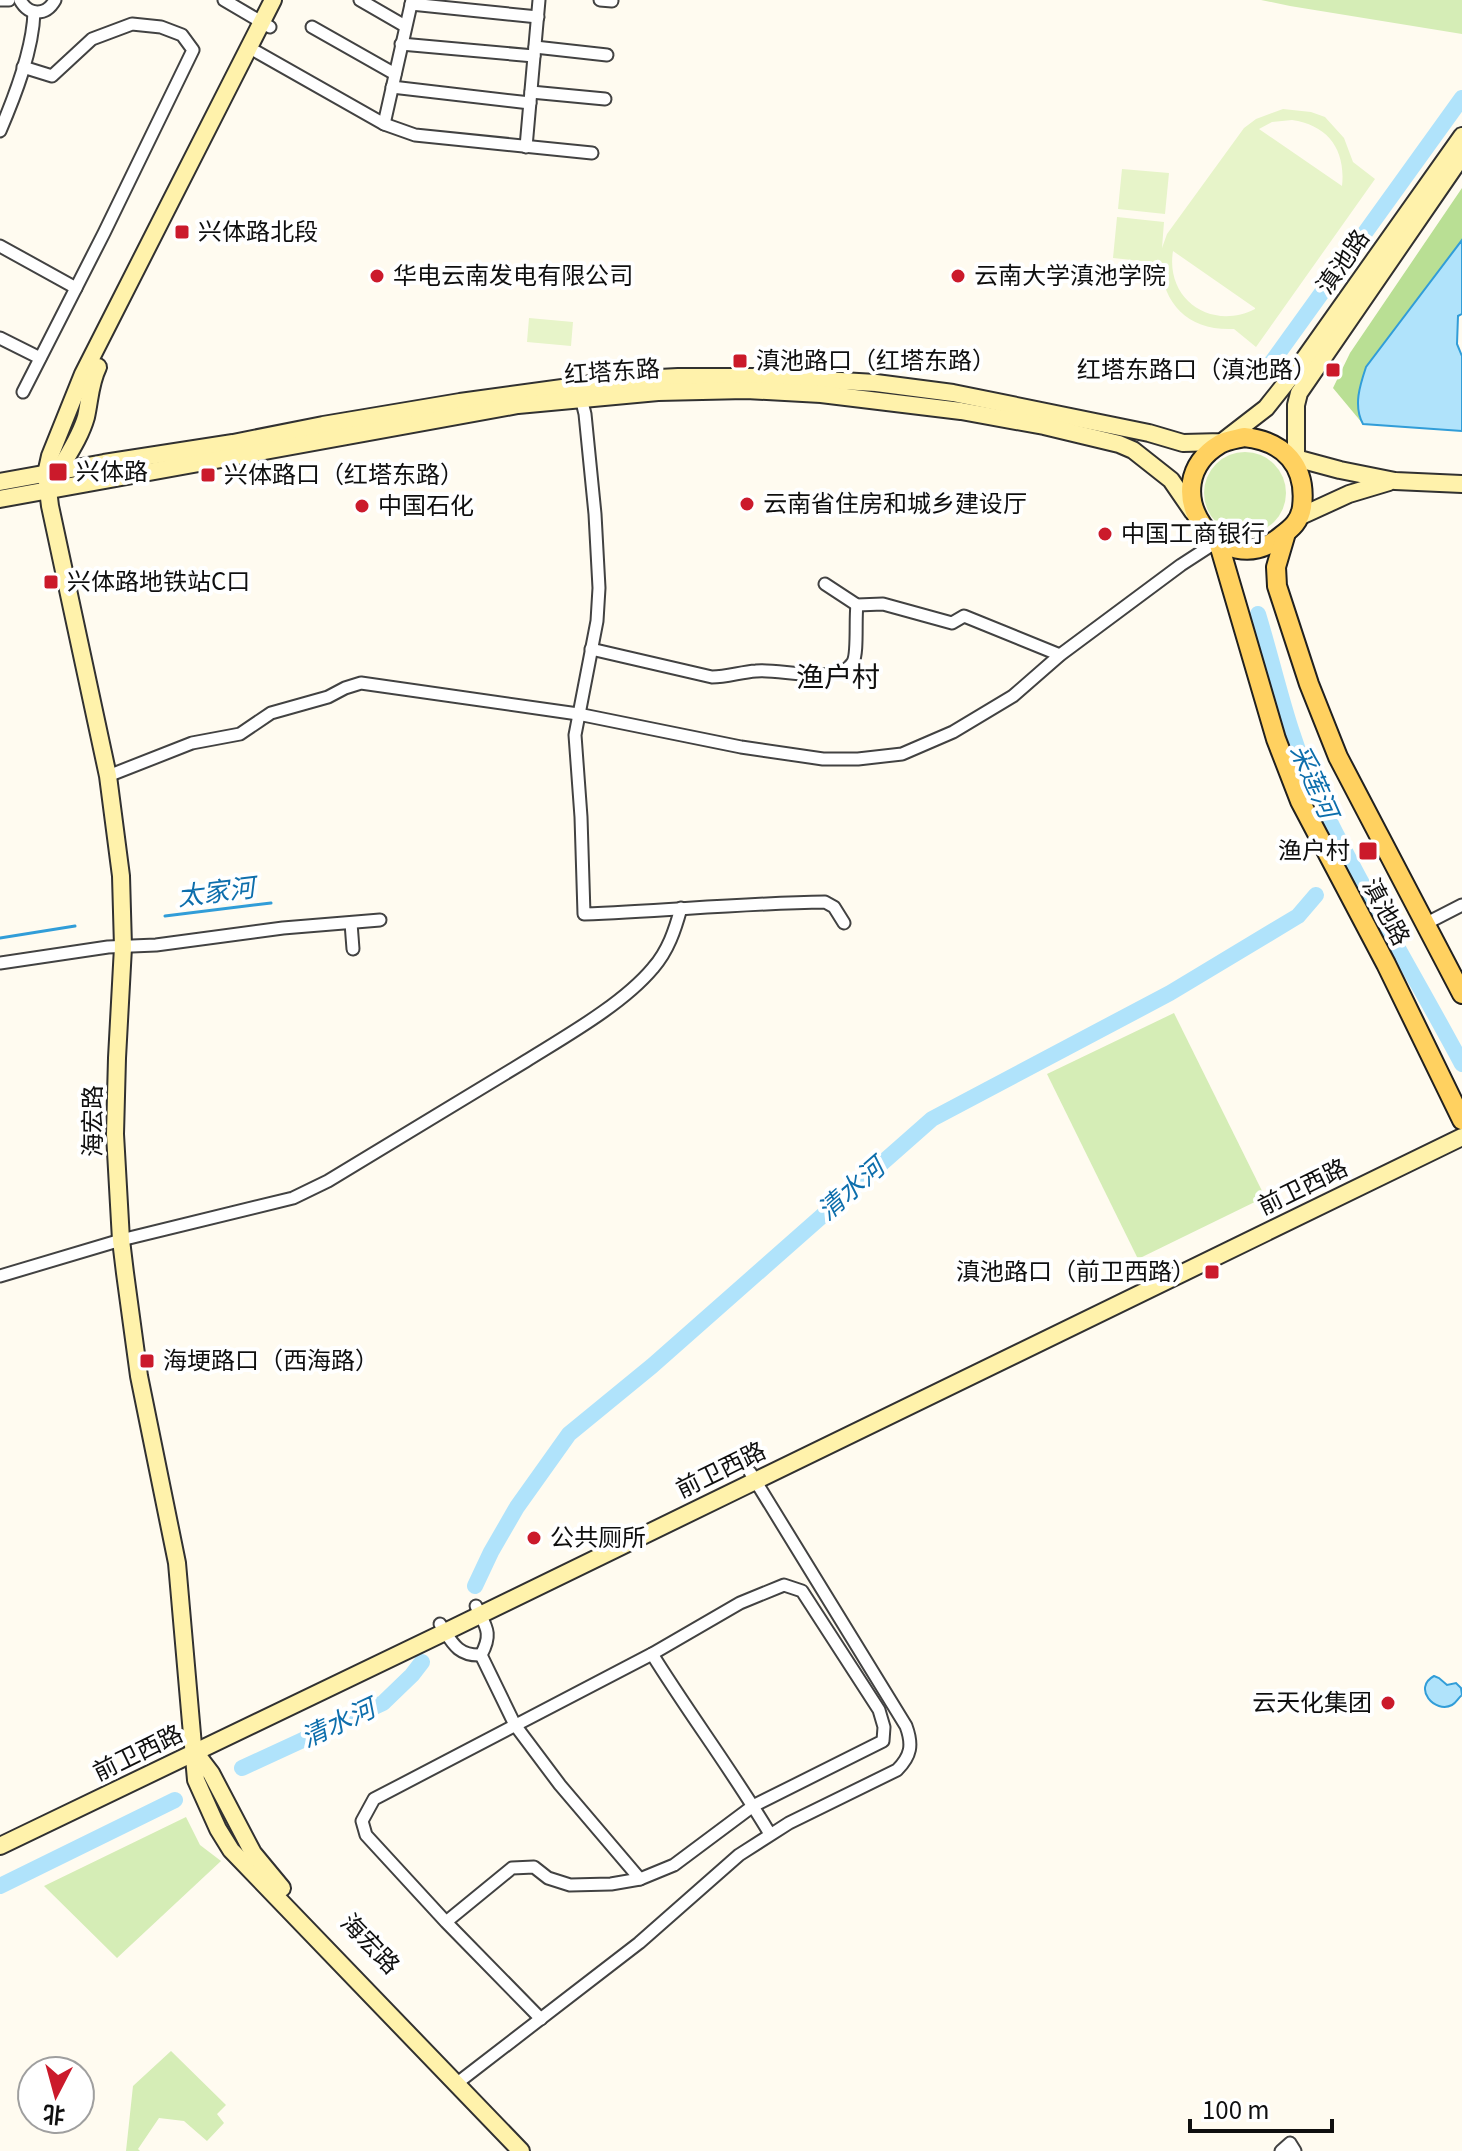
<svg xmlns="http://www.w3.org/2000/svg" width="1462" height="2151" font-family="Georgia,'Noto Sans SC',serif">
<style>
.green{fill:#d5edb6}
.forest{fill:#b9df94}
.pitch{fill:#e7f4c9;fill-rule:evenodd}
.water{fill:#b0e3fb;stroke:#319dd8;stroke-width:2}
.lines{fill:none;stroke-linecap:round;stroke-linejoin:round}
.stream{stroke:#319dd8;stroke-width:3}
.river{stroke:#b0e3fb;stroke-width:16}
.street-casing{stroke:#424242;stroke-width:15}
.secondary-casing{stroke:#313131;stroke-width:20}
.primary-casing{stroke:#202020;stroke-width:22}
.street{stroke:#fff;stroke-width:11}
.secondary{stroke:#fff2ab;stroke-width:16}
.primary{stroke:#ffd160;stroke-width:18}
.poi-dot{fill:#cb1a2b;stroke:#fff;stroke-width:3}
.labels{text-anchor:middle;stroke-width:8;stroke-linejoin:round;paint-order:stroke}
.poi-label{font-size:24px;fill:#0f0f0f;stroke:#fff;text-anchor:start}
.street-label{font-size:24px;fill:#0f0f0f;stroke:#fff}
.water-label{font-size:26px;font-style:italic;fill:#0d6eac;stroke:#fff}
.quarter-label{font-size:28px;fill:#0f0f0f;stroke:#fff}
</style>
<rect width="100%" height="100%" fill="#fffbf0"/>
<g class="green">
<polygon points="1261,0 1462,0 1462,34 1290,6"/>
<circle cx="1245" cy="493" r="41"/>
<polygon points="1174,1013 1265,1197 1138,1259 1047,1074"/>
<polygon points="186,1817 200,1845 221,1861 117,1958 44,1886"/>
<polygon points="171,2051 226,2105 217,2114 224,2123 207,2141 184,2121 159,2118 138,2149 140,2151 126,2151 133,2086"/>
</g>
<polygon class="forest" points="1462,188 1462,240 1366,368 1359,417 1363,424 1333,388 1350,353"/>
<g class="pitch">
<path d="M1283,109L1311,112L1325,117L1344,138L1353,162L1375,179L1256,347L1234,329C1189,331 1164,306 1160,263L1113,258L1117,217L1164,222L1162,248L1167,234L1244,128L1256,119ZM1292,120C1328,125 1346,150 1342,186L1259,129L1272,122ZM1173,251L1255,308V309C1212,331 1165,300 1173,251Z"/>
<polygon points="1122,169 1169,173 1165,214 1118,209"/>
<polygon points="529,318 573,322 571,346 527,342"/>
</g>
<g class="water">
<path d="M1462,240V314L1458,316L1457,344L1462,356V431L1363,424C1353,406 1360,385 1366,367Z"/>
<path d="M1434,1676L1439,1678L1447,1685L1456,1683L1461,1688L1462,1695C1458,1698 1456,1703 1452,1705C1435,1714 1412,1688 1434,1676Z"/>
</g>
<g class="lines">
<g class="stream">
<polyline points="165,916 271,903"/>
<polyline points="0,938 75,926"/>
</g>
<g class="river">
<polyline points="1272,362 1462,98"/>
<path d="M1258,614C1276,673 1288,734 1314,789C1358,883 1413,972 1462,1064"/>
<polyline points="475,1586 491,1552 517,1507 569,1434 652,1366 932,1119 1170,993 1298,916 1316,895"/>
<polyline points="242,1768 383,1703 412,1675 422,1662"/>
<polyline points="0,1886 175,1800"/>
</g>
<g class="street-casing">
<g id="street">
<polyline points="0,0 9,0"/>
<path d="M20,0C29,16 46,16 55,0"/>
<polyline points="224,0 270,27"/>
<polyline points="360,0 405,26"/>
<polyline points="600,0 612,1"/>
<polyline points="411,4 538,17"/>
<polyline points="312,27 395,74"/>
<polyline points="401,44 534,56"/>
<polyline points="535,47 607,55"/>
<polyline points="257,52 384,124 415,135 592,153"/>
<polyline points="23,67 52,76 92,39 132,24 161,27 182,35 193,50 104,233 23,392"/>
<polyline points="392,87 530,103"/>
<polyline points="531,92 605,99"/>
<polyline points="384,124 412,0"/>
<path d="M0,131C15,96 33,50 34,12"/>
<polyline points="526,147 539,0"/>
<polyline points="0,246 76,288"/>
<polyline points="0,338 40,358"/>
<path d="M581,398L585,414L595,514L599,588L597,621L575,735L581,817L584,914C665,911 745,903 825,902L834,907L844,923"/>
<polyline points="825,584 857,605 883,604 952,623 964,616 1060,655"/>
<path d="M591,649L712,677C727,677 741,672 756,671C779,668 839,686 853,662C858,653 855,618 857,605"/>
<polyline points="108,776 192,743 240,734 271,713 328,697 345,688 361,683 578,714 741,747 823,759 858,759 902,754 953,732 1013,696 1060,655 1181,565 1218,541"/>
<polyline points="351,923 353,949"/>
<polyline points="1425,924 1462,905"/>
<polyline points="0,963 108,947 156,945 283,928 380,920"/>
<path d="M0,1276L121,1240L293,1198L328,1181C394,1141 460,1101 526,1061C566,1036 623,1004 653,968C668,951 675,930 681,908"/>
<path d="M440,1624C452,1642 457,1656 481,1655C493,1633 486,1627 476,1606"/>
<path d="M652,1654C690,1715 733,1772 770,1834"/>
<polyline points="481,1655 515,1725 560,1785 640,1879"/>
<polyline points="446,1922 512,1868 534,1867 548,1878 570,1885 611,1884 640,1879 674,1865 753,1806 883,1741 884,1727 879,1710 802,1591 784,1585 740,1603 652,1654 374,1799 362,1821 366,1835 446,1922 541,2019"/>
<path d="M456,2084L639,1943L739,1855L789,1823L897,1770C911,1756 913,1745 906,1726L750,1472"/>
<polyline points="1281,2151 1290,2143 1295,2151"/>
</g>
</g>
<g class="secondary-casing">
<g id="secondary">
<polyline points="273,0 83,374 50,456 46,474 50,506 108,776 121,876 123,947 117,1058 115,1134 121,1240 125,1273 139,1376 177,1563 196,1780 218,1829 231,1850 521,2151"/>
<polyline points="1288,456 1340,470 1395,481 1462,484"/>
<polyline points="1296,467 1296,405 1299,393 1462,156"/>
<path d="M57,474C67,456 80,438 86,417C90,399 90,383 98,367"/>
<polyline points="0,482 104,463 233,443 323,425 460,402 621,380 678,377 771,377 876,383 953,393 1149,433 1183,443 1222,442 1266,408 1297,369 1462,136"/>
<polyline points="0,499 518,405 658,392 746,390 821,394 961,411 1044,426 1119,444 1133,450 1171,480 1193,512"/>
<polyline points="1301,516 1349,494 1389,482"/>
<polyline points="195,1752 211,1773 253,1853 282,1888"/>
<polyline points="0,1846 445,1632 1462,1137"/>
</g>
</g>
<g class="primary-casing">
<g id="primary">
<path d="M1244,437C1284,441 1307,466 1302,507C1300,521 1292,528 1281,536C1222,586 1150,486 1220,444C1227,440 1236,439 1244,437Z"/>
<polyline points="1286,533 1276,567 1277,586 1309,684 1338,757 1462,994"/>
<polyline points="1218,541 1276,739 1300,801 1386,964 1462,1120"/>
</g>
</g>
<use href="#street" class="street"/>
<use href="#secondary" class="secondary"/>
<use href="#primary" class="primary"/>
</g>
<g class="poi-dot">
<rect x="174" y="224" width="16" height="16" rx="4"/>
<circle cx="377" cy="276" r="8"/>
<circle cx="958" cy="276" r="8"/>
<rect x="732" y="353" width="16" height="16" rx="4"/>
<rect x="1325" y="362" width="16" height="16" rx="4"/>
<rect x="48" y="462" width="20" height="20" rx="4"/>
<rect x="200" y="467" width="16" height="16" rx="4"/>
<circle cx="747" cy="504" r="8"/>
<circle cx="362" cy="506" r="8"/>
<circle cx="1105" cy="534" r="8"/>
<rect x="43" y="574" width="16" height="16" rx="4"/>
<rect x="1358" y="841" width="20" height="20" rx="4"/>
<rect x="1204" y="1264" width="16" height="16" rx="4"/>
<rect x="139" y="1353" width="16" height="16" rx="4"/>
<circle cx="534" cy="1538" r="8"/>
<circle cx="1388" cy="1703" r="8"/>
</g>
<g class="labels">
<g class="poi-label">
<text x="198" y="240">兴体路北段</text>
<text x="393" y="284">华电云南发电有限公司</text>
<text x="974" y="284">云南大学滇池学院</text>
<text x="756" y="369">滇池路口（红塔东路）</text>
<text x="1317" y="378" text-anchor="end">红塔东路口（滇池路）</text>
<text x="76" y="480">兴体路</text>
<text x="224" y="483">兴体路口（红塔东路）</text>
<text x="763" y="512">云南省住房和城乡建设厅</text>
<text x="378" y="514">中国石化</text>
<text x="1121" y="542">中国工商银行</text>
<text x="67" y="590">兴体路地铁站C口</text>
<text x="1350" y="859" text-anchor="end">渔户村</text>
<text x="1196" y="1280" text-anchor="end">滇池路口（前卫西路）</text>
<text x="163" y="1369">海埂路口（西海路）</text>
<text x="550" y="1546">公共厕所</text>
<text x="1372" y="1711" text-anchor="end">云天化集团</text>
</g>
<g class="street-label">
<text transform="translate(1343 262) rotate(-55)" y="8">滇池路</text>
<text transform="translate(612 372) rotate(-4)" y="8">红塔东路</text>
<text transform="translate(1386 912) rotate(62)" y="8">滇池路</text>
<text transform="translate(93 1121) rotate(-90)" y="8">海宏路</text>
<text transform="translate(1303 1187) rotate(-26)" y="8">前卫西路</text>
<text transform="translate(721 1470) rotate(-26)" y="8">前卫西路</text>
<text transform="translate(138 1753) rotate(-26)" y="8">前卫西路</text>
<text transform="translate(370 1944) rotate(46)" y="8">海宏路</text>
</g>
<g class="water-label">
<text transform="translate(1314 781) rotate(66)" y="9">采莲河</text>
<text transform="translate(216 892) rotate(-7)" y="9">太家河</text>
<text transform="translate(851 1189) rotate(-41)" y="9">清水河</text>
<text transform="translate(338 1723) rotate(-25)" y="9">清水河</text>
</g>
<g class="quarter-label">
<text x="838" y="687">渔户村</text>
</g>
</g>
<g transform="translate(56 2095) rotate(186)"><circle r="38" fill="#ffffff" stroke="#9f9f9f" stroke-width="2"/>
<path d="M0-6L14 30L0 20L-14 30Z" fill="#cb1a2b"/>
<text y="-12" font-size="22" font-weight="bold" text-anchor="middle" fill="#0f0f0f">北</text>
</g>
<path d="M1190 2119v12h142v-12" fill="none" stroke="#0f0f0f" stroke-width="4"/>
<text x="1202" y="2119" font-size="24" fill="#0f0f0f" stroke="#ffffff" stroke-width="6" paint-order="stroke">100 m</text>
</svg>
